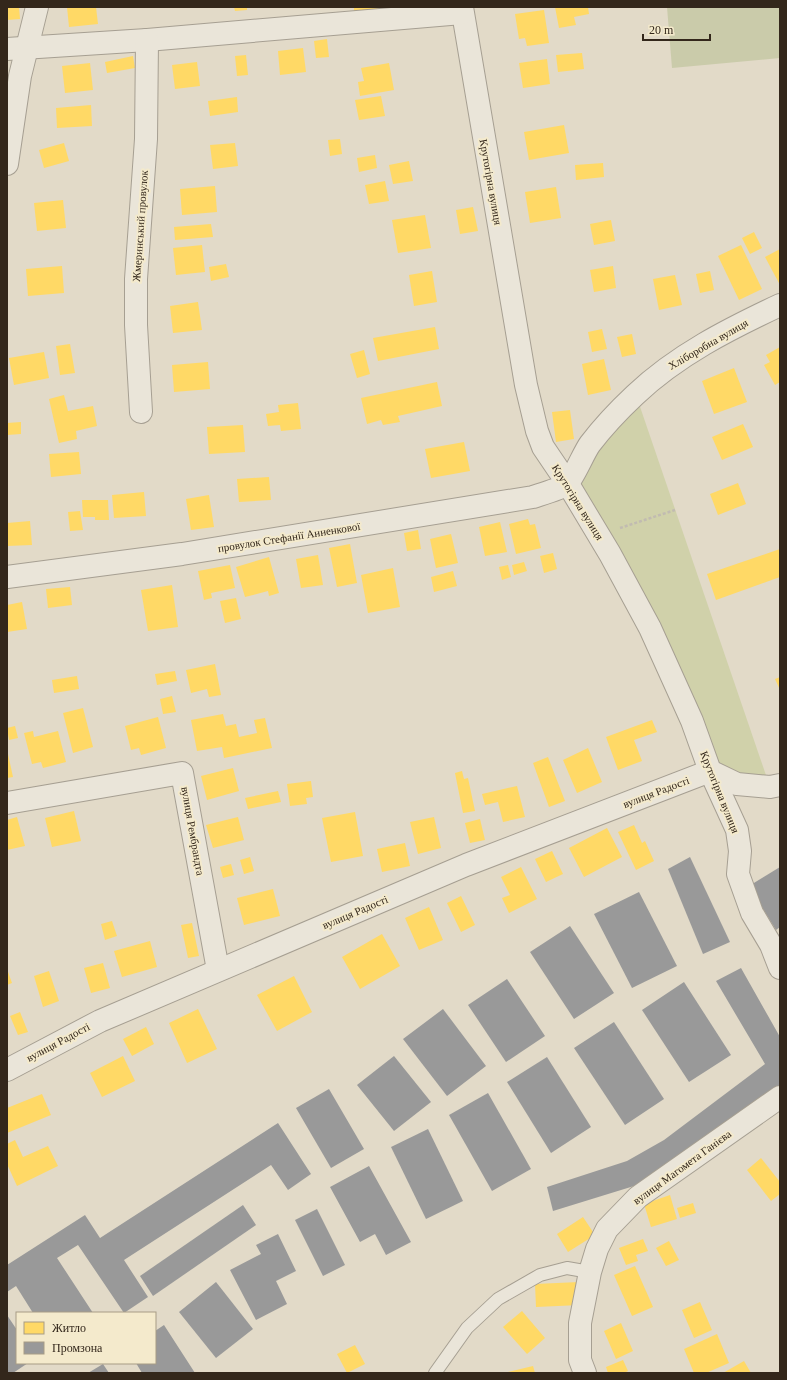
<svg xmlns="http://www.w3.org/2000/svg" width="787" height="1380" font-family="Georgia,serif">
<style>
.green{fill:#d0d1aa}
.cemetery{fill:#cacbaa}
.homes{fill:#ffd966}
.industry{fill:#999}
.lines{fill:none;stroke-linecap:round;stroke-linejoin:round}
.service-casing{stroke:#a69f92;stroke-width:14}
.minor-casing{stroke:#a69f92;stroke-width:24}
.path{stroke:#c1bbb1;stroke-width:2.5;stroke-dasharray:3 2;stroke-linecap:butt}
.service{stroke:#eae5d9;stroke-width:12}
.minor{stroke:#eae5d9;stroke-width:22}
.labels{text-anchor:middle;stroke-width:4;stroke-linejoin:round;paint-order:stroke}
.street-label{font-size:11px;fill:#33271b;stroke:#f4eacc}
</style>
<rect width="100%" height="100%" fill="#e2dac8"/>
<polygon class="green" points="636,395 770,787 710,771 568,484"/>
<polygon class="cemetery" points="667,7 780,7 780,58 672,68"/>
<g class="homes">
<polygon points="7,7 19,7 20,19 7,20"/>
<polygon points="67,7 96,7 98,24 69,27"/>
<polygon points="234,7 247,7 247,10 235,11"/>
<polygon points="354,7 379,7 379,11 354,12"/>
<polygon points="555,7 588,7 589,14 574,17 576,25 559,28"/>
<polygon points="544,10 549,43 527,46 525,38 519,39 515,14"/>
<polygon points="327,39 329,57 316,58 314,41"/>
<polygon points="303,48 306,72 280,75 278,51"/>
<polygon points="582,53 584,69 558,72 556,55"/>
<polygon points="246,55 248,75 237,76 235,56"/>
<polygon points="133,56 135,68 107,73 105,62"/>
<polygon points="547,59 550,84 523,88 519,63"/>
<polygon points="197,62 200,86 175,89 172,65"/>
<polygon points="90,63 93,90 65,93 62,66"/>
<polygon points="389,63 394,90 360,96 358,82 364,81 361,68"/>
<polygon points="381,96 385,116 359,120 355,100"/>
<polygon points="237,97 238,112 210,116 208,101"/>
<polygon points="91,105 92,126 57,128 56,108"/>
<polygon points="564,125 569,153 529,160 524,132"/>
<polygon points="340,139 342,154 330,156 328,140"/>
<polygon points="64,143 69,161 44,168 39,150"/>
<polygon points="235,143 238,166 213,169 210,145"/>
<polygon points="375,155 377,168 359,172 357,158"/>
<polygon points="409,161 413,181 393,184 389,165"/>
<polygon points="603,163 604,177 576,180 575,165"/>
<polygon points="385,181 389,201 369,204 365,185"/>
<polygon points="215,186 217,212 182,215 180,189"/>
<polygon points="556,187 561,218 530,223 525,192"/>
<polygon points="63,200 66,228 37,231 34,203"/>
<polygon points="473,207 478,231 460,234 456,210"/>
<polygon points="425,215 431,248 398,253 392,220"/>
<polygon points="611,220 615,241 594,245 590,224"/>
<polygon points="211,224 213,237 175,240 174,227"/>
<polygon points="754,232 762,248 750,254 742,238"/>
<polygon points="202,245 205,272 176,275 173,248"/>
<polygon points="741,245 762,289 739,300 718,256"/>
<polygon points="780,249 780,285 765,257"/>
<polygon points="226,264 229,277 211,281 209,267"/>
<polygon points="62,266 64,293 28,296 26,269"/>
<polygon points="613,266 616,288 594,292 590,270"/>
<polygon points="432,271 437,302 414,306 409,275"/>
<polygon points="710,271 714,290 700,293 696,274"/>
<polygon points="675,275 682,305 659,310 653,279"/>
<polygon points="198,302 202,330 173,333 170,306"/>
<polygon points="435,327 439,349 378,361 373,338"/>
<polygon points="602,329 607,349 592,352 588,332"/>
<polygon points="632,334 636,354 622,357 617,337"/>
<polygon points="70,344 75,373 60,375 56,346"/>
<polygon points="780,347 780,382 775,385 764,365 770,362 766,355"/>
<polygon points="364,350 370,374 357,378 350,354"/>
<polygon points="44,352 49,378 14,385 9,358"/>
<polygon points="604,359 611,390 588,395 582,364"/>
<polygon points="208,362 210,389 174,392 172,365"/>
<polygon points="734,368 747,402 714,414 702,381"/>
<polygon points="437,382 442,406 398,416 400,422 383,425 381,420 367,424 361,398"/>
<polygon points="64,395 68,411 93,406 97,426 76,431 77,439 59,443 49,399"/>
<polygon points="298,403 301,429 281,431 280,425 268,426 266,414 279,412 278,405"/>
<polygon points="570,410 574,439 556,442 552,412"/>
<polygon points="21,422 21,434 7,435 7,423"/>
<polygon points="743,424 753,447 722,460 712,437"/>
<polygon points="243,425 245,452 209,454 207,427"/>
<polygon points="464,442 470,471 431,478 425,449"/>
<polygon points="79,452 81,474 51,477 49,454"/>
<polygon points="269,477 271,500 239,502 237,479"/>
<polygon points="738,483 746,504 718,515 710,494"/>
<polygon points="144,492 146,516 114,518 112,495"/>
<polygon points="209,495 214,527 191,530 186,499"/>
<polygon points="82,500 108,500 109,520 95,520 95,517 83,517"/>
<polygon points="80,511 83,530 70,531 68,512"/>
<polygon points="528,519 530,525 535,524 541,548 516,554 509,524"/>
<polygon points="30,521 32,545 7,546 7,523"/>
<polygon points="500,522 507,552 485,556 479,527"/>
<polygon points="418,530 421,549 407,551 404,533"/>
<polygon points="451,534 458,563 436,568 430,539"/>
<polygon points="350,544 357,583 337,587 329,548"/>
<polygon points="780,549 780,577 716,600 707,574"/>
<polygon points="553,553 557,569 544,573 540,556"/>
<polygon points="318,555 323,585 301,588 296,559"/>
<polygon points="269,557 279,593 269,596 268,591 245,597 236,567"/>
<polygon points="524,562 527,571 514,575 512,565"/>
<polygon points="230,565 235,588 211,593 212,598 204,600 198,571"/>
<polygon points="508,565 511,577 502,580 499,567"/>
<polygon points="393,568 400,607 368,613 361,575"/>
<polygon points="453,571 457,586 434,592 431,577"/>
<polygon points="172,585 178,627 148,631 141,590"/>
<polygon points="70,587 72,605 48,608 46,589"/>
<polygon points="236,598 241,619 225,623 220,601"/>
<polygon points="22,602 27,629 7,632 7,605"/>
<polygon points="215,664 221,695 209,697 207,689 191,693 186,670"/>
<polygon points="175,671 177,681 157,685 155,674"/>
<polygon points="77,676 79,689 54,693 52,680"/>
<polygon points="780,677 780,690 775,679"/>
<polygon points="172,696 176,712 163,714 160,699"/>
<polygon points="83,708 93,747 73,753 63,713"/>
<polygon points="223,714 226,726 236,724 239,737 257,733 254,720 265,718 272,748 224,758 222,747 197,751 191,720"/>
<polygon points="158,717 166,748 141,755 139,748 131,750 125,726"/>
<polygon points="652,720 657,732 634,740 642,761 618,770 606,737"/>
<polygon points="15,726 18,738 9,740 7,728"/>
<polygon points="33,731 34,737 58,731 66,762 43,768 41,762 32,764 24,733"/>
<polygon points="588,748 602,782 577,793 563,760"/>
<polygon points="8,754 13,777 7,778 7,755"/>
<polygon points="548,757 565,801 549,807 533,763"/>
<polygon points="233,768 239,791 207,800 201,776"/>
<polygon points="462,771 464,779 468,778 475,811 463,813 455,773"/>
<polygon points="311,781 313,797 306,798 307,804 290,806 287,784"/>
<polygon points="517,786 525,817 503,822 498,802 485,805 482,794"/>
<polygon points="278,791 281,802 248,809 245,798"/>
<polygon points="74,811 81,841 52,847 45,818"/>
<polygon points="355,812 363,856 331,862 322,818"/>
<polygon points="17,817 25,846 7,850 7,820"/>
<polygon points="238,817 244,840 213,848 206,825"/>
<polygon points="434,817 441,848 418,854 410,822"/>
<polygon points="480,819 485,840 470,843 465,823"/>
<polygon points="634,825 642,843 645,841 654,861 636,870 618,832"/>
<polygon points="607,828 622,857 584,877 569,848"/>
<polygon points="405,843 410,866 382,872 377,849"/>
<polygon points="552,851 563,874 546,882 535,859"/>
<polygon points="250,857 254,871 244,874 240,860"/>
<polygon points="231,864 234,875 223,878 220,867"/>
<polygon points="521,867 537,899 509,913 502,898 510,895 501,877"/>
<polygon points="273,889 280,916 244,925 237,898"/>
<polygon points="461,896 475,925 461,932 447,903"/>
<polygon points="429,907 443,940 419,950 405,918"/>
<polygon points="112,921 117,936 105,940 101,924"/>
<polygon points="192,923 199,956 188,958 181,925"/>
<polygon points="382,934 400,966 360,989 342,957"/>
<polygon points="150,941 157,967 122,977 114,951"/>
<polygon points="103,963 110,988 91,993 84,968"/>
<polygon points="7,969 12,983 7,985"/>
<polygon points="49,971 59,1001 43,1007 34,976"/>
<polygon points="294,976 312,1012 277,1031 257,995"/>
<polygon points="198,1009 217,1049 187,1063 169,1023"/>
<polygon points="20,1012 28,1032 18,1035 10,1016"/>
<polygon points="146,1027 154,1044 132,1056 123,1039"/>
<polygon points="123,1056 135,1081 102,1097 90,1073"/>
<polygon points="42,1094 51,1115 7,1133 7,1108"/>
<polygon points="15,1140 23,1157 48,1146 58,1166 17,1186 7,1164 7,1144"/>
<polygon points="761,1158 780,1182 780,1194 771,1201 747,1170"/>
<polygon points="670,1195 677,1219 651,1227 644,1204"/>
<polygon points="693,1203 696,1213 680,1218 677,1208"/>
<polygon points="583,1217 595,1235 568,1252 557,1234"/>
<polygon points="643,1239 648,1251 636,1255 638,1261 626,1265 619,1248"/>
<polygon points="669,1241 679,1260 666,1266 656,1248"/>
<polygon points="635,1266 653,1307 632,1316 614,1275"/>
<polygon points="579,1282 580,1305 536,1307 535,1284"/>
<polygon points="700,1302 712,1330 694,1338 682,1310"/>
<polygon points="522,1311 545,1338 527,1354 503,1327"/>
<polygon points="621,1323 633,1351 616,1359 604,1331"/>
<polygon points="717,1334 729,1363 706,1373 694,1373 684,1349"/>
<polygon points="355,1345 365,1364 347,1373 337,1354"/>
<polygon points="623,1360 628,1371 624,1373 608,1373 606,1367"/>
<polygon points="744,1361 751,1373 723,1373"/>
<polygon points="533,1366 535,1373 508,1373 508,1372"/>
</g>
<g class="industry">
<polygon points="690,857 730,942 703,954 668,869"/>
<polygon points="780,867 780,927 776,930 749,886"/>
<polygon points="639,892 677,966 632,988 594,914"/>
<polygon points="570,926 614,993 574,1019 530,952"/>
<polygon points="741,968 780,1037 780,1090 677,1162 634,1186 553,1211 547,1187 627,1161 664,1140 765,1064 716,981"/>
<polygon points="507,979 545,1036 506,1062 468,1005"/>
<polygon points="684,982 731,1055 689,1082 642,1010"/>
<polygon points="443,1009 486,1066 447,1096 403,1039"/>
<polygon points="614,1022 664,1099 625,1125 574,1048"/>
<polygon points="394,1056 431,1102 394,1131 357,1085"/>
<polygon points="547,1057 591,1127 551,1153 507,1082"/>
<polygon points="329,1089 364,1149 331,1168 296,1108"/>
<polygon points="488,1093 531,1169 492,1191 449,1115"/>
<polygon points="278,1123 311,1174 288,1190 271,1165 124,1260 148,1297 124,1313 78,1245 57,1258 93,1313 33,1313 16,1286 7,1292 7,1265 85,1215 100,1238"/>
<polygon points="428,1129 463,1201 426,1219 391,1147"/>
<polygon points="369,1166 411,1242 386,1255 375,1234 360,1242 330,1187"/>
<polygon points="243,1205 256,1225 153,1296 140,1276"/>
<polygon points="317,1209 345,1265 323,1276 295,1220"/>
<polygon points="278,1234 296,1271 276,1281 287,1304 256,1320 230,1270 261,1254 256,1245"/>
<polygon points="216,1282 253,1329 216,1358 179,1312"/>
<polygon points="7,1315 17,1330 17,1363 28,1363 13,1373 7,1373"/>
<polygon points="164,1325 195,1373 142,1373 136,1363 155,1363 155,1331"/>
<polygon points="103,1364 109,1373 88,1373"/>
</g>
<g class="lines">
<g class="service-casing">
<polyline id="service" points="435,1373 467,1328 498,1299 540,1275 567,1268 590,1272"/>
</g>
<g class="minor-casing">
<g id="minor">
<polyline points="462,7 526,385 537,431 543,447 568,484 610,554 650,628 692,721 710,771 737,830 740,851 738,874 752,913 771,945 780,968"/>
<polyline points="7,49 147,40 462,13"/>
<polyline points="7,164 20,76 37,7"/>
<polyline points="141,412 136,325 136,279 146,139 147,40"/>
<path d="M7,577L182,554L533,497C542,494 560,489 567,484C573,479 584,452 590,444C603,427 619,410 635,395C677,355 729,329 780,305"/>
<polyline points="7,803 182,773 218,970"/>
<polyline points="7,1070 100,1021 466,865 710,771 737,784 770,787 780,785"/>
<polyline points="585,1373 580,1360 580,1323 590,1272 597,1249 607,1229 638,1197 780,1097"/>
</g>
</g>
<polyline class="path" points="620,528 675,510"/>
<use href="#service" class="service"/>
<use href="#minor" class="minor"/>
</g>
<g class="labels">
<g class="street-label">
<text transform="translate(491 182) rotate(80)" y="4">Крутогірна вулиця</text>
<text transform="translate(140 226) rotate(-86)" y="4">Жмеринський провулок</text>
<text transform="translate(708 344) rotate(-30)" y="4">Хліборобна вулиця</text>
<text transform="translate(578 502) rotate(58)" y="4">Крутогірна вулиця</text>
<text transform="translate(289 537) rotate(-9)" y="4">провулок Стефанії Анненкової</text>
<text transform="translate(656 792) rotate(-21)" y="4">вулиця Радості</text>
<text transform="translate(720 792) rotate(68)" y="4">Крутогірна вулиця</text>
<text transform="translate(193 831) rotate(80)" y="4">вулиця Рембрандта</text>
<text transform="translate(355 912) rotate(-23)" y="4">вулиця Радості</text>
<text transform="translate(58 1042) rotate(-28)" y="4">вулиця Радості</text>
<text transform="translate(682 1167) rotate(-36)" y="4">вулиця Магомета Ганієва</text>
</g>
</g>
<rect width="787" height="1380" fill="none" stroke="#33271b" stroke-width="16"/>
<rect x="16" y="1312" width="140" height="52" fill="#f4eacc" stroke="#a79c85"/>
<rect x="24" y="1322" width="20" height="12" fill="#ffd966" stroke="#a79c85"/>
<text x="52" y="1332" font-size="12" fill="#33271b">Житло</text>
<rect x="24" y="1342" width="20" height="12" fill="#999999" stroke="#a79c85"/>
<text x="52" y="1352" font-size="12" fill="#33271b">Промзона</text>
<path d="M643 34v6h67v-6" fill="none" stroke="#33271b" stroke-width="2"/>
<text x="649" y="34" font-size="12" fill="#33271b" stroke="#f4eacc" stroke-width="3" paint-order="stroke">20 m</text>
</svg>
